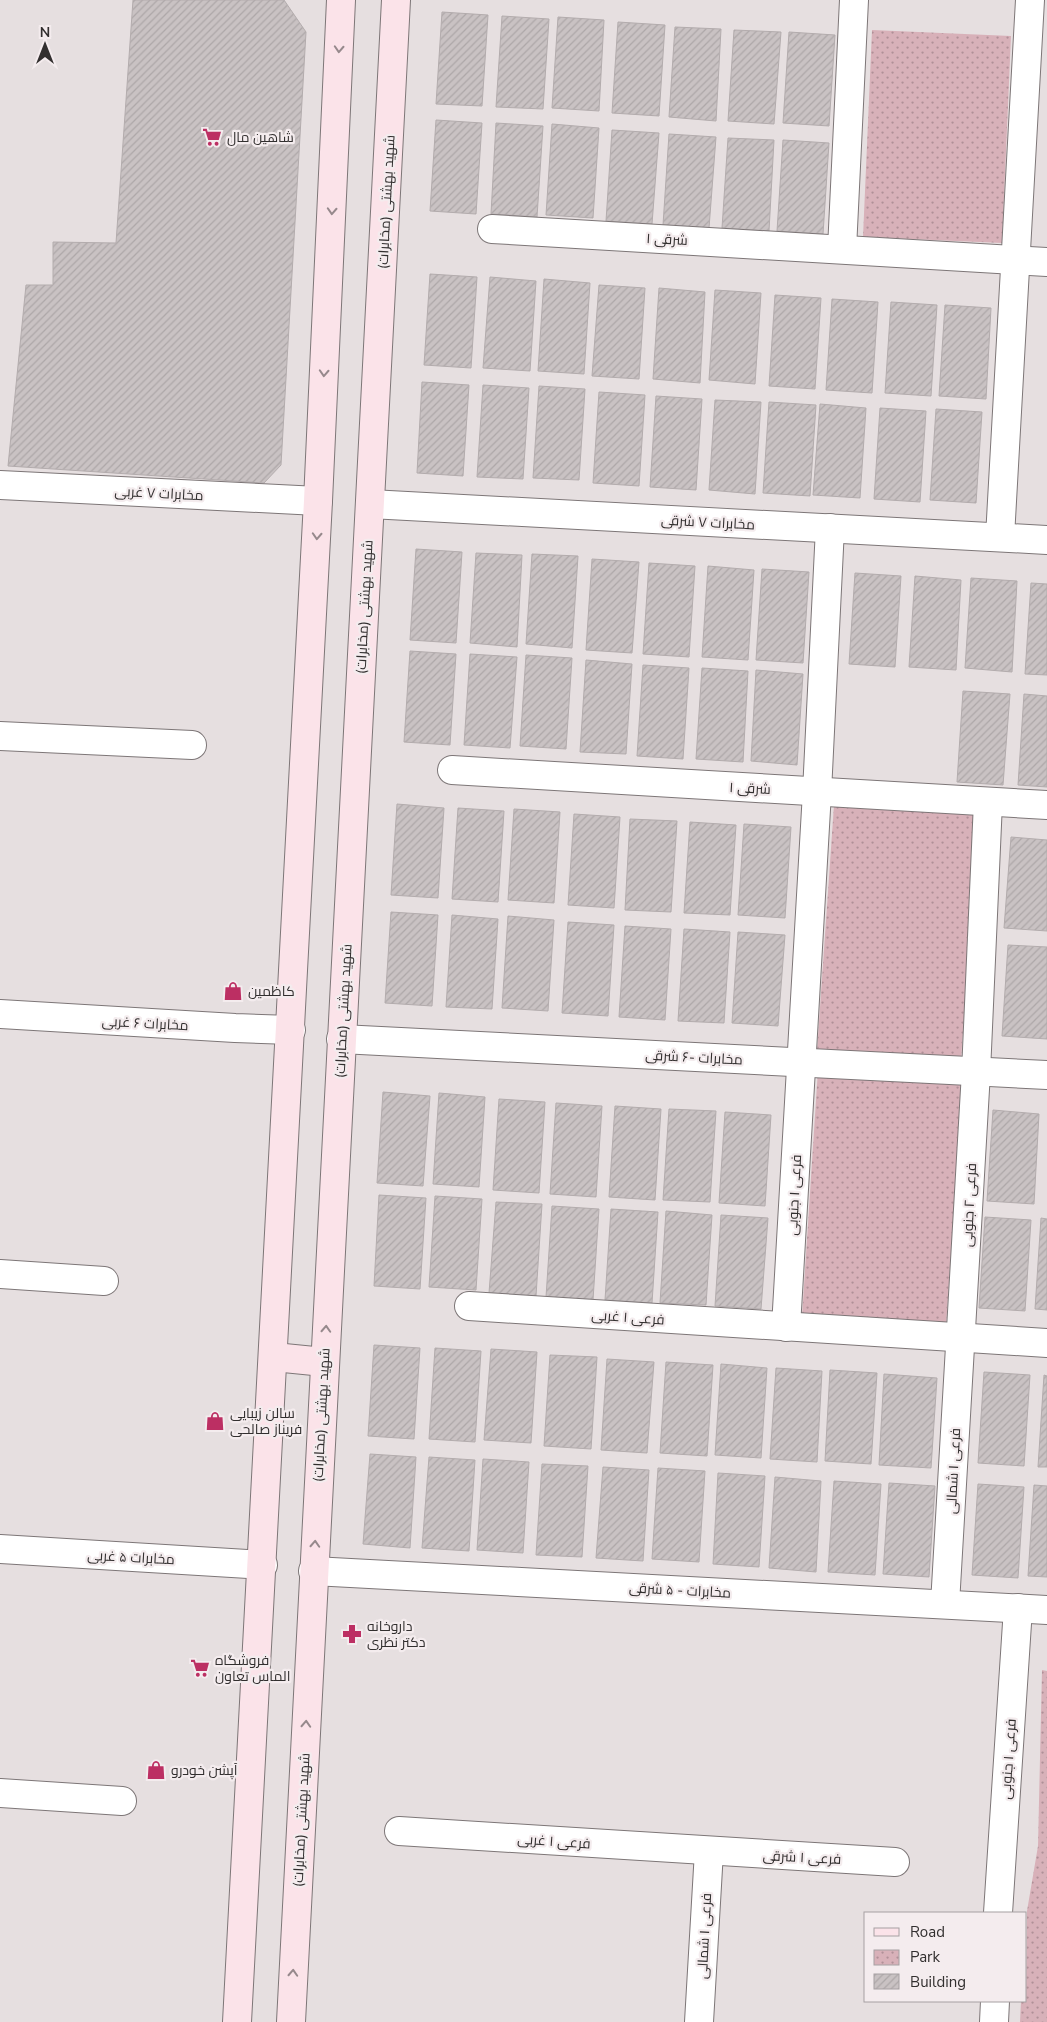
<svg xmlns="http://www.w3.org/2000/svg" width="1047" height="2022" font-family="'Nunito Sans',Cairo,sans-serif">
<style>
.park{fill:url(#park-dots)}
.building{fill:url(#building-hatch);stroke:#b3acad}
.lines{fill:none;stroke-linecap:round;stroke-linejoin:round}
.minor-casing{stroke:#7d7677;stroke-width:30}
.secondary-casing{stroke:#7d7677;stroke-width:30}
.minor{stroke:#fff;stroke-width:28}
.secondary{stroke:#fbe3e9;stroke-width:28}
.oneway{stroke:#96898c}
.labels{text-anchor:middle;stroke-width:4.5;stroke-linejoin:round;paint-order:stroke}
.poi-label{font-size:14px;fill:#322f2f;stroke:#f4ecee;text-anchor:start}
.street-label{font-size:14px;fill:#322f2f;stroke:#f4ecee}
</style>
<defs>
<pattern id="park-dots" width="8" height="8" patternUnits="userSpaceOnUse" patternTransform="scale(1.25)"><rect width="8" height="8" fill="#d8b1b9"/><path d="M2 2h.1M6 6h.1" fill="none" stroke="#b09097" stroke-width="1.8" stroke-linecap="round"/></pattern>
<pattern id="building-hatch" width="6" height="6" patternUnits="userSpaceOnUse" patternTransform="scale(1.25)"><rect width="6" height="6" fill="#c9c2c3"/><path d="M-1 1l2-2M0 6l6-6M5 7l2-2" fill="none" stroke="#ada7a8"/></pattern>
</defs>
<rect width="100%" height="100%" fill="#e6dfe0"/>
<g class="park">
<polygon points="872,30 1011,36 1002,243 863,237"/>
<polygon points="834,805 978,814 961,1061 817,1051"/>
<polygon points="818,1069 963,1079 946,1326 802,1317"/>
<polygon points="1042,1670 1047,1671 1047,2022 1020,2022 1021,2001 1026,2001 1027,1911 1038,1846"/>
</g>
<g class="building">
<polygon points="133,0 284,0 306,32 281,465 264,483 8,466 26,285 53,285 53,242 116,243"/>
<polygon points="442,12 488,15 482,106 436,104"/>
<polygon points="502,16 549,19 543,109 496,107"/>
<polygon points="558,17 604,20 599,111 552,108"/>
<polygon points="618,22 665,25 659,116 612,113"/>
<polygon points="675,27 721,29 716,121 669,117"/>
<polygon points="734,30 781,32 774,124 728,121"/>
<polygon points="789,32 835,35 829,126 783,123"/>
<polygon points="436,120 482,123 476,214 430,211"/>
<polygon points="496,123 543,126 537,217 491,214"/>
<polygon points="552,124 599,128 593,218 546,215"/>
<polygon points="612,130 659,133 652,224 606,221"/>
<polygon points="669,134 716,137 709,228 663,225"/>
<polygon points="728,138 774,140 769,231 722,228"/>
<polygon points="783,140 829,143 823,234 777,231"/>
<polygon points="430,274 477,277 471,368 424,365"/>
<polygon points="490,277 536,281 530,371 483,368"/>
<polygon points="544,279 590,283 584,374 538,371"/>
<polygon points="599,285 645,288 639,379 592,376"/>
<polygon points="659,288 705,292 700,383 653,379"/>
<polygon points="715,290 761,293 755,384 709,380"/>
<polygon points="775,295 821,298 815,389 769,386"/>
<polygon points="832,299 878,302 872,393 826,390"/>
<polygon points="891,302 937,305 931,396 885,393"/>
<polygon points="945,305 991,308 986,399 939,396"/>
<polygon points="422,382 469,385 463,476 417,473"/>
<polygon points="483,385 529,388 523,479 477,477"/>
<polygon points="539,386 585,389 579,480 533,478"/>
<polygon points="599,392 645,395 639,486 593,483"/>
<polygon points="656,396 702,399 696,490 650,487"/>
<polygon points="715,400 761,402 755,494 709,490"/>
<polygon points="769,402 816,405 810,496 763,493"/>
<polygon points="820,404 866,408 860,498 813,495"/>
<polygon points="880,408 926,411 920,502 874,499"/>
<polygon points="936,409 982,412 976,503 930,500"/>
<polygon points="416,549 462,552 456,643 410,640"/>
<polygon points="476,553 522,555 517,647 470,643"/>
<polygon points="532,554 578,556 572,648 526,644"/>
<polygon points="592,559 639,562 632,653 586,650"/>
<polygon points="649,563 695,566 689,657 643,654"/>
<polygon points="708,566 754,570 748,660 702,657"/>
<polygon points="762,569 809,572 803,663 756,660"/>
<polygon points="855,573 901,576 895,667 849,664"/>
<polygon points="915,576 961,580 956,670 909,667"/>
<polygon points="971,578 1017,581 1012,672 965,668"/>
<polygon points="1031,583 1047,584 1047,675 1025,674"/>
<polygon points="410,651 456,654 450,745 404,742"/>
<polygon points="470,654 517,657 510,748 464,745"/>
<polygon points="526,655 572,658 566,749 520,746"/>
<polygon points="586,660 632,664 626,754 580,752"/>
<polygon points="643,665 689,668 683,759 637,756"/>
<polygon points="702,668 748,671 743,762 696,759"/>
<polygon points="756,670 803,674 797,765 751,761"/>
<polygon points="963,691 1010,694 1003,785 957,782"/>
<polygon points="1024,694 1047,696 1047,787 1018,785"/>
<polygon points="397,804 444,808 438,898 391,895"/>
<polygon points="458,808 504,811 498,902 452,899"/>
<polygon points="514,809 560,812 554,903 508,900"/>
<polygon points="574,814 620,817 614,908 568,905"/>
<polygon points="630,819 677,821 671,912 625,910"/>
<polygon points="690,822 736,825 730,915 684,913"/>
<polygon points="744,824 791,827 785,918 738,915"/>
<polygon points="1011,837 1047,840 1047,931 1004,928"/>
<polygon points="391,912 438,915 432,1006 385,1003"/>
<polygon points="452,915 498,919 492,1009 446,1007"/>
<polygon points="508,916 554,920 548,1011 502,1008"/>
<polygon points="568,922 614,925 608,1016 562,1013"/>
<polygon points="625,926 671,929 665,1020 619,1017"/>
<polygon points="684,929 730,932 724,1023 678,1021"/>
<polygon points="738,932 785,935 778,1026 732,1023"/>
<polygon points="1008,945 1047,947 1047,1039 1002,1036"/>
<polygon points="383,1092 430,1096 423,1186 377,1183"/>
<polygon points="439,1093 485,1097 479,1187 433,1184"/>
<polygon points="499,1099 545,1102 539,1193 493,1190"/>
<polygon points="556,1103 602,1106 596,1197 550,1194"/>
<polygon points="615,1106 661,1109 655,1200 609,1197"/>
<polygon points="669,1109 716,1111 710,1202 663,1200"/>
<polygon points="993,1110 1039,1114 1034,1204 987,1201"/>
<polygon points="725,1112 771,1115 765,1206 719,1203"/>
<polygon points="379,1195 426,1198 420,1289 374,1286"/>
<polygon points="435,1196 482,1199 476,1290 429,1287"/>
<polygon points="496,1202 542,1204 536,1296 489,1293"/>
<polygon points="552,1206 599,1209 593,1300 546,1297"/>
<polygon points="611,1209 658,1212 652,1303 605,1300"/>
<polygon points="666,1211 712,1215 706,1305 660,1303"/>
<polygon points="721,1215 768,1218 761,1309 715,1306"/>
<polygon points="985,1217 1031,1220 1025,1311 979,1308"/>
<polygon points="1041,1218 1047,1219 1047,1310 1035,1309"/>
<polygon points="374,1345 420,1348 414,1439 368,1436"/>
<polygon points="435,1348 481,1351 475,1442 429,1439"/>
<polygon points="491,1349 537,1352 531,1443 484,1440"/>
<polygon points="550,1355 597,1357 591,1449 544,1446"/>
<polygon points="607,1359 654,1362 647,1453 601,1450"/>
<polygon points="666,1362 713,1365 707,1456 660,1453"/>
<polygon points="721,1364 767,1368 761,1458 715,1455"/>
<polygon points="776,1368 822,1371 817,1462 770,1459"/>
<polygon points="830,1370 877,1373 871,1464 825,1461"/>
<polygon points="984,1372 1030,1375 1024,1466 978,1463"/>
<polygon points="884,1374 937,1378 931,1468 879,1465"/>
<polygon points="1044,1375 1047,1376 1047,1467 1038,1467"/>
<polygon points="370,1454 416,1457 410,1548 363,1544"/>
<polygon points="429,1457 475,1460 469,1551 422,1548"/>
<polygon points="483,1459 529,1462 523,1553 477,1550"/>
<polygon points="542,1464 588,1466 582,1557 536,1555"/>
<polygon points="603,1467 649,1470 643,1561 596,1558"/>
<polygon points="658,1468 705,1471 699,1562 652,1559"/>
<polygon points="718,1473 765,1476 759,1567 713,1564"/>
<polygon points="775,1477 821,1481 816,1572 769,1568"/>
<polygon points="834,1481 881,1484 875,1575 828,1572"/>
<polygon points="889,1483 935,1486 929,1577 883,1574"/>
<polygon points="978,1484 1024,1487 1018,1578 972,1575"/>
<polygon points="1034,1485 1047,1486 1047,1577 1028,1576"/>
</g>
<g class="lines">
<g class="minor-casing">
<g id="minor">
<polyline points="492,229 1047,262"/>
<polyline points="842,249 854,0"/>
<polyline points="0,485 318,501"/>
<polyline points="370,504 1047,540"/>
<polyline points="1000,537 1030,0"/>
<polyline points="0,736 192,745"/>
<polyline points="452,770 1047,805"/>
<polyline points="0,1014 235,1028 291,1030"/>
<polyline points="341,1039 1047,1075"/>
<polyline points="0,1274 104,1281"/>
<polyline points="469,1306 1047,1343"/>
<polyline points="786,1327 817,792 830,528"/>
<polyline points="0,1549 263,1565"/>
<polyline points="313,1571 1047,1610"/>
<polyline points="945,1604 976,1072 988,802"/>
<polyline points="0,1793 122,1801"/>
<polyline points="399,1831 895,1862"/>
<polyline points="998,1913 1018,1608"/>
<polyline points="699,2022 709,1851"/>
<polyline points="994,2022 995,2001"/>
</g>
</g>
<g class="secondary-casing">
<g id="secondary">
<polyline points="274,1357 324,1362"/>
<polyline points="237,2022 318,501 341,0"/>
<polyline points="291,2022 396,0"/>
</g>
</g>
<use href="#minor" class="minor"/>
<use href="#secondary" class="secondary"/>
</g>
<defs><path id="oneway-chevron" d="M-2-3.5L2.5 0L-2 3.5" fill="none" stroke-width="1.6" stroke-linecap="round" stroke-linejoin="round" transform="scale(1.25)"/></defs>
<g class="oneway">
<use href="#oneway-chevron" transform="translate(339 49) rotate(93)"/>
<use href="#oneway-chevron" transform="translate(332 211) rotate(93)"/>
<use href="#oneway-chevron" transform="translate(324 373) rotate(93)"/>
<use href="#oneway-chevron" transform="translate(317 536) rotate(93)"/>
<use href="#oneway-chevron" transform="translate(326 1329) rotate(-87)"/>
<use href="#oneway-chevron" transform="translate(315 1544) rotate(-87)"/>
<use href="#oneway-chevron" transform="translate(306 1724) rotate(-87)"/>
<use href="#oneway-chevron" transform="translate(293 1973) rotate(-87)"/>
</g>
<defs>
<g id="supermarket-bare" transform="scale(1.5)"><path d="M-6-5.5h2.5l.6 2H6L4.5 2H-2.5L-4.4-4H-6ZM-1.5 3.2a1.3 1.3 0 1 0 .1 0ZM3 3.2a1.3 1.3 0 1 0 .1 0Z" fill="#bc2f63" stroke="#f4ecee" stroke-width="2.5" paint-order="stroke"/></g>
<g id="shop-bare" transform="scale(1.5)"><path d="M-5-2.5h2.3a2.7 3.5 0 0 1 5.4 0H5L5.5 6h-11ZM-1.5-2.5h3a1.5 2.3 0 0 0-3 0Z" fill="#bc2f63" stroke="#f4ecee" stroke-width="2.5" paint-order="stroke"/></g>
<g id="pharmacy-bare" transform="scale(1.5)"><path d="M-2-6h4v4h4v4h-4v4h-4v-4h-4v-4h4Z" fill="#bc2f63" stroke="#f4ecee" stroke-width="2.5" paint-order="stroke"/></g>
</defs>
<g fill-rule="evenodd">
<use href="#supermarket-bare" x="212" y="137"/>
<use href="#shop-bare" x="233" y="991"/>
<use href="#shop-bare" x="215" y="1421"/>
<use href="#pharmacy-bare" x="352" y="1634"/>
<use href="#supermarket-bare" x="200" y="1668"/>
<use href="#shop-bare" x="156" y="1770"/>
</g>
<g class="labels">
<g class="poi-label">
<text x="227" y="142">شاهین مال</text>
<text x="248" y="996">کاظمین</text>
<text x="230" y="1418">سالن زیبایی<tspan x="230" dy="16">فریناز صالحی</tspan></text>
<text x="367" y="1631">داروخانه<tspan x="367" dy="16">دکتر نظری</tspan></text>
<text x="215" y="1665">فروشگاه<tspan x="215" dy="16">الماس تعاون</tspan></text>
<text x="171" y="1775">آپشن خودرو</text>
</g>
<g class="street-label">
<text transform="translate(386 202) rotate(-87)" y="5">شهید بهشتی (مخابرات)</text>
<text transform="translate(667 239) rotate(3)" y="5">شرقی ۱</text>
<text transform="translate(159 493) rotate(3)" y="5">مخابرات ۷ غربی</text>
<text transform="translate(708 522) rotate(3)" y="5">مخابرات ۷ شرقی</text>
<text transform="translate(364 607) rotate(-87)" y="5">شهید بهشتی (مخابرات)</text>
<text transform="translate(750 788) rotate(3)" y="5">شرقی ۱</text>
<text transform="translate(343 1011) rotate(-87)" y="5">شهید بهشتی (مخابرات)</text>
<text transform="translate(145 1023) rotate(3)" y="5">مخابرات ۶ غربی</text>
<text transform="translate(694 1057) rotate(3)" y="5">مخابرات -۶ شرقی</text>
<text transform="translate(794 1195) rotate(-87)" y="5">فرعی ۱ جنوبی</text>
<text transform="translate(969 1205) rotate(-87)" y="5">فرعی ۲ جنوبی</text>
<text transform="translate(628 1317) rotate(4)" y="5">فرعی ۱ غربی</text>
<text transform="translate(321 1415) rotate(-87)" y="5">شهید بهشتی (مخابرات)</text>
<text transform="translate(953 1471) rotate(-87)" y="5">فرعی ۱ شمالی</text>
<text transform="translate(131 1557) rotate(3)" y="5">مخابرات ۵ غربی</text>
<text transform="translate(680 1590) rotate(3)" y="5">مخابرات - ۵ شرقی</text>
<text transform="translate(1008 1759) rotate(-86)" y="5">فرعی ۱ جنوبی</text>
<text transform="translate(301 1820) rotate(-87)" y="5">شهید بهشتی (مخابرات)</text>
<text transform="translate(554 1841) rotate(4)" y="5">فرعی ۱ غربی</text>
<text transform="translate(802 1857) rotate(3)" y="5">فرعی ۱ شرقی</text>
<text transform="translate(704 1936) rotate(-87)" y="5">فرعی ۱ شمالی</text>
</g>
</g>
<rect x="864" y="1912" width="162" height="90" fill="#f4ecee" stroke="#a6a0a2"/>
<rect x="874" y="1928" width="25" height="8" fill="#fbe3e9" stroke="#a6a0a2"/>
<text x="910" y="1937" font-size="15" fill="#322f2f">Road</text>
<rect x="874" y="1950" width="25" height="15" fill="url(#park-dots)" stroke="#a6a0a2"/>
<text x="910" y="1962" font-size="15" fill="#322f2f">Park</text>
<rect x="874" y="1974" width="25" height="15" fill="url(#building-hatch)" stroke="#a6a0a2"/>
<text x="910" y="1987" font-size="15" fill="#322f2f">Building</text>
<g transform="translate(45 45)" stroke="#f4ecee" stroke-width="4" paint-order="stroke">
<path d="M0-4L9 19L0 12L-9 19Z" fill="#322f2f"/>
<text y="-8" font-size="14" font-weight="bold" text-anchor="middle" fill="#322f2f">N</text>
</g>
</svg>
